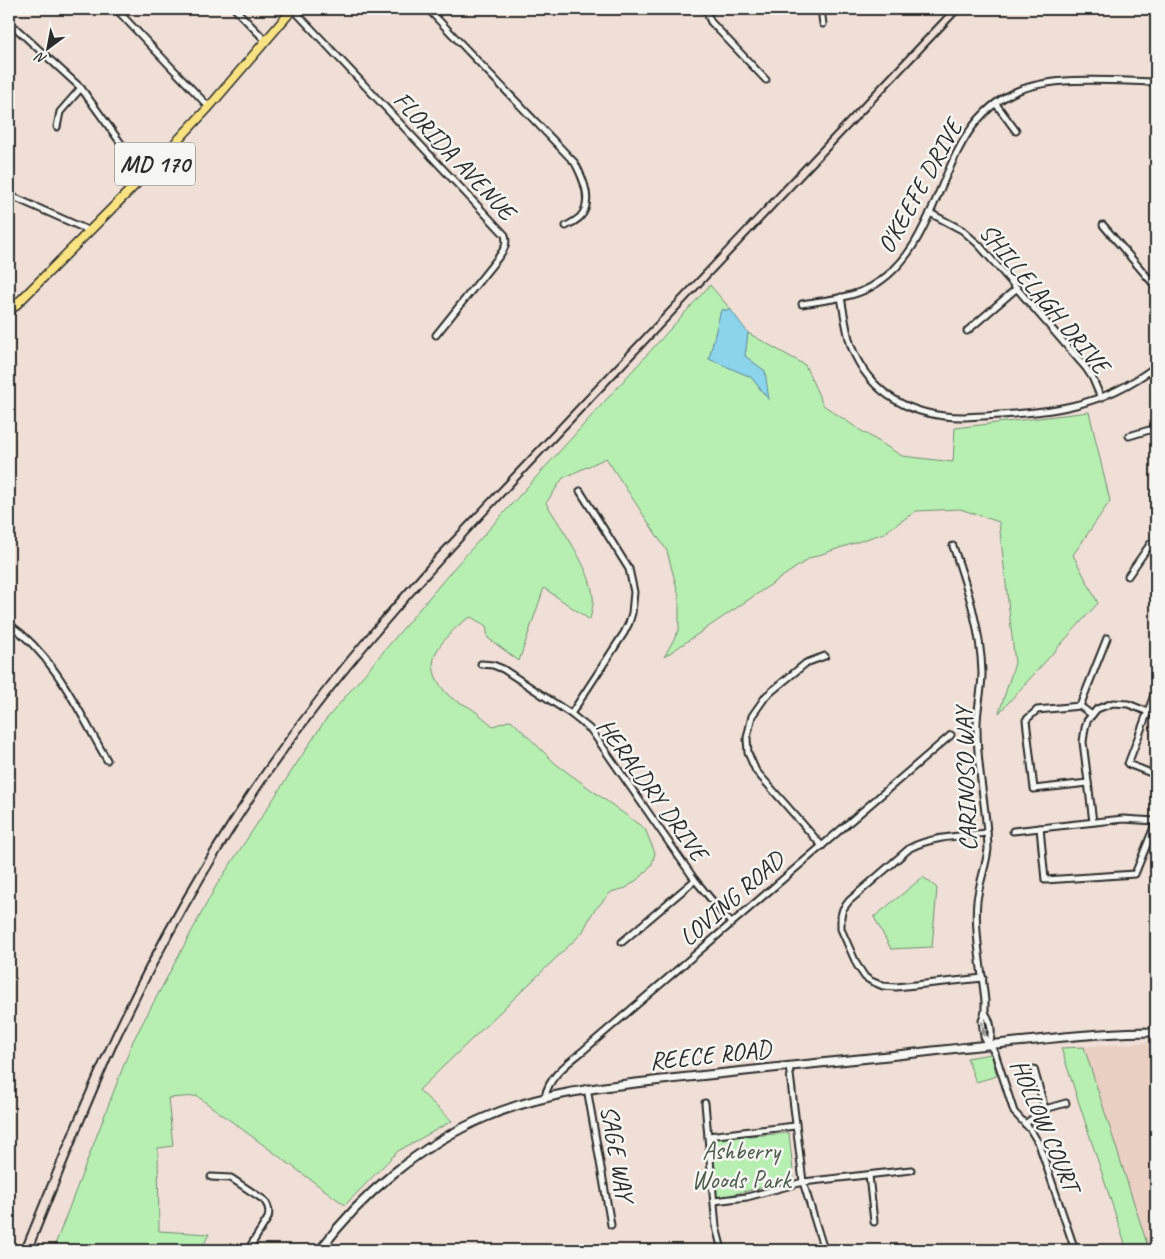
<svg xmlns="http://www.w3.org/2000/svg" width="1165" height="1259" font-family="Caveat,sans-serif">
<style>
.built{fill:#eacfc3}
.green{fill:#b7efb3;stroke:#718d6f}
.water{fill:#8bd4ec;stroke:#65909f}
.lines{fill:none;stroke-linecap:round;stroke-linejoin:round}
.minor-casing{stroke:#2b2b2b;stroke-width:9}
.secondary-casing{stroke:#2b2b2b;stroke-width:11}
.primary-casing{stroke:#2b2b2b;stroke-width:11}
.minor{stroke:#f6f6f2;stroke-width:5}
.secondary{stroke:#f6f6f2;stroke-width:7}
.primary{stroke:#f8e281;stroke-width:8}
.rail{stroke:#2b2b2b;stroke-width:2}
.oneway{fill:#90908e}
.labels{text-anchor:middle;stroke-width:5;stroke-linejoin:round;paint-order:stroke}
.shield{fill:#f6f6f2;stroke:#686867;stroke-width:1}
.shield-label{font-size:24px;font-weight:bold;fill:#2b2b2b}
.street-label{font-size:25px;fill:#2b2b2b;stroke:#f6f6f2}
.park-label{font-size:25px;fill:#4e5c4d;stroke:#f6f6f2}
</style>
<rect width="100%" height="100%" fill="#efdfd6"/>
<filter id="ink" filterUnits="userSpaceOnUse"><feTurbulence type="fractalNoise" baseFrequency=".02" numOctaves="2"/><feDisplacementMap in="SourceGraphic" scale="10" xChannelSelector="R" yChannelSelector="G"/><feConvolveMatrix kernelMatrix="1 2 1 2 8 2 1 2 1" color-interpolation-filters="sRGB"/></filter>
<g filter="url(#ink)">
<polygon class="built" points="1156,1042 1156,1250 1127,1250 1061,1048"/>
<g class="green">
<path d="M710,285L731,310H721L709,359L751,377L768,399L765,371L745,356L748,333L805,365L823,405L860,430L902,456L953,462L955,428L1089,412L1110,501L1073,555L1098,603L999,713L1015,663L999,522L960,509L916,511L884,533L810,558L664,657L679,630V596L667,551L606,458L563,478L546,503C561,528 591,568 593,597C594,604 591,613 590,620L544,588L519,661L488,638L486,626L471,617C459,623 450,633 442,643C427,662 433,678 448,695C454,701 465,704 472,709C479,714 486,720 493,726L511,720L556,764L645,829L655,853L652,864L642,876L626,888L611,892L593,912L582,933L419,1090L452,1121L398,1151L345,1205L197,1096L168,1098L173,1146L158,1148L159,1231L209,1234L201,1250H53L133,1041L216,886L324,722L454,568Z"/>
<polygon points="923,877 937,888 932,947 891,949 874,917"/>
<polygon points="1084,1047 1149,1250 1156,1247 1156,1250 1127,1250 1061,1048"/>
<polygon points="991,1054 997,1076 976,1082 967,1058"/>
<polygon points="789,1133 794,1180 717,1198 712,1139"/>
</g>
<polygon class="water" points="721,310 731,310 748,333 745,356 765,371 769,400 751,377 709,359"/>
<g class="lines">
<g class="minor-casing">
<g id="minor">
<polyline points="116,9 209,107"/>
<polyline points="235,9 266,41"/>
<path d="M293,9L505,235C508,245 503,251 497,259L436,335"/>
<path d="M428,9L575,163C583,178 594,202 580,217C576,221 571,223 566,226"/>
<polyline points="705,9 711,22 766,80"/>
<polyline points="821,9 823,24"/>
<polyline points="9,22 81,88 120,142 148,172"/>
<polyline points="996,104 1016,131"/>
<polyline points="57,127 60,112 81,88"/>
<polyline points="9,195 90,231"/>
<polyline points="930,213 962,230 979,245 1086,368 1092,377 1101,398"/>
<polyline points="1103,225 1156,287"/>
<path d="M841,297C844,313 846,330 851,346C870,395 912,417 963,417C1035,413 1096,413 1156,366"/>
<path d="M802,304C825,300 851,298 871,287C948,244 934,126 1017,91C1056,75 1114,81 1156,82"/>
<polyline points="967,331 1017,288"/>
<polyline points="1129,436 1156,428"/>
<path d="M953,546C967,587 981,629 982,673C982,692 976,711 977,730C977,770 987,809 988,849C986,867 979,883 977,901C974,930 982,971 985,1001V1012L982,1021L984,1037L995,1053L1014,1112L1030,1129L1039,1144L1075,1250"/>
<polyline points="1128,576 1151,543 1156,545"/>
<path d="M9,624C55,656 79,712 107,760"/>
<polyline points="481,664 493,665 503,669 571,714 591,730 695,880 731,923"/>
<polyline points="1156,690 1128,764 1156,775"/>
<polyline points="1080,706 1107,638"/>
<polyline points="571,714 624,633 629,623 632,613 634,592 629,569 580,491"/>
<polyline points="1088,783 1034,789 1026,720 1037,710 1080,706 1092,715"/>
<polyline points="1093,822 1083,742 1085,728 1087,721 1097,709 1113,703 1128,704 1156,715"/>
<polyline points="1040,828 1045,880 1135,874 1156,822"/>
<polyline points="1013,831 1123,819 1156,821"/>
<polyline points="822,846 756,771 748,753 747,738 752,716 766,696 806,663 825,656"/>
<polyline points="622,942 695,880"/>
<path d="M983,978L896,987L883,986L871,981L865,977L857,965L841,929V916L843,909L849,901L910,848C933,836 962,836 987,833"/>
<path d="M985,1012C992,1023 993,1033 989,1045"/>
<polyline points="789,1066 803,1182 824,1250"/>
<polyline points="587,1088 611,1225"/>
<path d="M545,1097C549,1075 569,1063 585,1049L951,735"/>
<polyline points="705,1103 716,1227 722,1250"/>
<polyline points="1045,1109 1066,1103"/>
<polyline points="1025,1124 1045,1109 1034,1069"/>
<polyline points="708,1136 795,1126"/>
<polyline points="869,1175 874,1222"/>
<path d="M211,1177L231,1178L264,1200C269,1206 270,1211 268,1218L248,1250"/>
<polyline points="714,1201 747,1197 803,1182 911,1170"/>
</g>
</g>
<g class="secondary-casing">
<path id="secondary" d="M320,1250C363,1193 420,1145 486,1117C545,1092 607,1086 670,1079C726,1073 783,1067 839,1061C902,1055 964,1047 1027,1041C1070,1036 1113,1032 1156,1032"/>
</g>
<g class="primary-casing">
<polyline id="primary" points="9,312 148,172 209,107 293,9"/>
</g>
<use href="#minor" class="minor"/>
<use href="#secondary" class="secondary"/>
<use href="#primary" class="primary"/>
<g class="rail">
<path d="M21,1250C57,1162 92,1072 135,987C187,883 249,783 320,692C357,644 397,599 437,554L951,9"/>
<path d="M32,1250C59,1182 86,1114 116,1047C157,959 205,874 258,793C352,653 469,532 584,410C710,276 836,142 962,9"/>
</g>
</g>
<defs><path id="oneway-solid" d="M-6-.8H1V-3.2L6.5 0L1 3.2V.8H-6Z" transform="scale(1.25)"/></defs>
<use class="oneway" href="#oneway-solid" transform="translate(983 1029) rotate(83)"/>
</g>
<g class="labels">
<rect class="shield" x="115" y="142.5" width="80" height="43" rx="4"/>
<g class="shield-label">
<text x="155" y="172">MD 170</text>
</g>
<g class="street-label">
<text transform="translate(455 155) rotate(47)" y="9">FLORIDA AVENUE</text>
<text transform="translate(919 186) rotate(-61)" y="9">O'KEEFE DRIVE</text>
<text transform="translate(1045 298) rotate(50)" y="9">SHILLELAGH DRIVE</text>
<text transform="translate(965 779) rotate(-92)" y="9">CARINOSO WAY</text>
<text transform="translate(653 789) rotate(54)" y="9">HERALDRY DRIVE</text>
<text transform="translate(731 898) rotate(-41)" y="9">LOVING ROAD</text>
<text transform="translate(710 1054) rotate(-6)" y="9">REECE ROAD</text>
<text transform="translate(1046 1125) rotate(67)" y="9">HOLLOW COURT</text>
<text transform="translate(618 1153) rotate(80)" y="9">SAGE WAY</text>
</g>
<g class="park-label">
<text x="741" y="1159">Ashberry<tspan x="741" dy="29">Woods Park</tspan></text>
</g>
</g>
<rect width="1165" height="1259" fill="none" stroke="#f6f6f2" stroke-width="30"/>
<rect x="15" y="15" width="1135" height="1229" fill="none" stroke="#2b2b2b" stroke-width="2" filter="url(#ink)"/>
<g transform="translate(48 48) rotate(212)" stroke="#f6f6f2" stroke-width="4" paint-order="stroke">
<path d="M0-4L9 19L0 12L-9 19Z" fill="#2b2b2b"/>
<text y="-8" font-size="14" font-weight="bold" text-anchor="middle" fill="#2b2b2b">N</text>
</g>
</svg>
